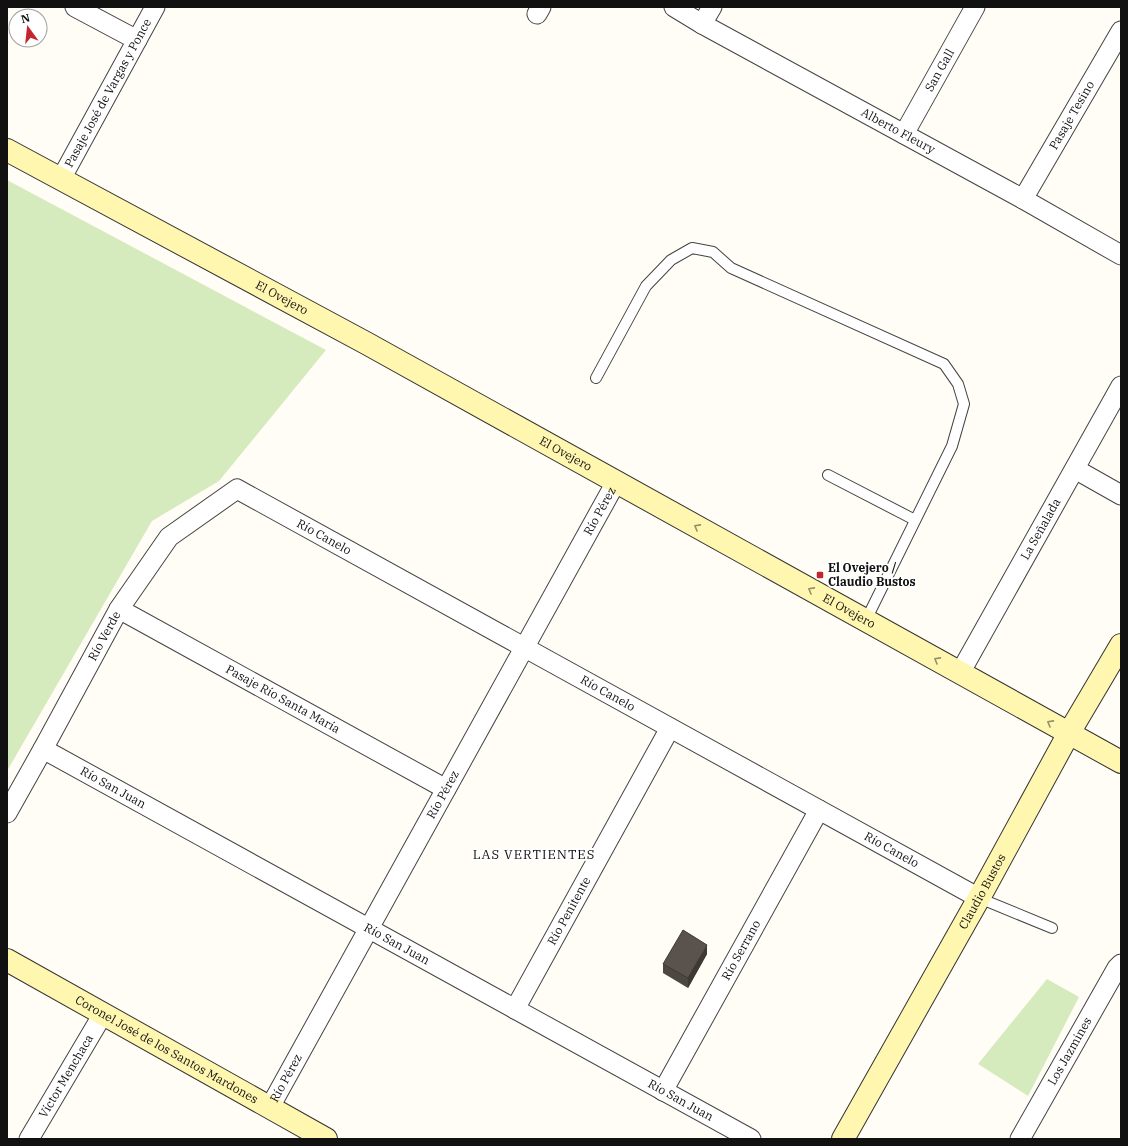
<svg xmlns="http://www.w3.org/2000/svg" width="1128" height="1146" font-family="'IBM Plex Serif',serif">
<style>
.green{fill:#d5ebbd}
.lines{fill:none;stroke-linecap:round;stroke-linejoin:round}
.lane-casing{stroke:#444;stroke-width:12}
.street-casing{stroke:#444;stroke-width:21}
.secondary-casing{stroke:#333;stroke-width:24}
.lane{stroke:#fff;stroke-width:10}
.street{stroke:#fff;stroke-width:19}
.secondary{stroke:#fff6b0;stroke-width:22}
.wall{fill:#4d4742}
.shaded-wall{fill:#3f3936}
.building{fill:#5a524d;stroke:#3f3936}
.oneway{stroke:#948f68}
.poi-dot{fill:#c4262e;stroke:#fff;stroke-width:1.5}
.labels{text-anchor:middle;stroke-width:4;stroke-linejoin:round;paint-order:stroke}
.street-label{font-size:12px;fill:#111;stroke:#fff}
.poi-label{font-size:12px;font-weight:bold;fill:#111;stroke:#fff;text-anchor:start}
.neighbourhood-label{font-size:13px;letter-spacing:1px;fill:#111;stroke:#fff}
</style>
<rect width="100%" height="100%" fill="#fffdf5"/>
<g class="green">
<polygon points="7,180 326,350 219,481 152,521 7,771"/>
<polygon points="1047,979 1079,997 1028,1096 978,1064"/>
</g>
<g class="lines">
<g class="lane-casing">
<g id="lane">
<polyline points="596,378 646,286 671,260 692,248 713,252 731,268 944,364 958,384 964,404 952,446 866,620"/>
<polyline points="828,475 915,520"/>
<polyline points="979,898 1052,928"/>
</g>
</g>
<g class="street-casing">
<g id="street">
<polyline points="75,7 137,40"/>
<path id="s1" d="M674,7L702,24L1023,199L1121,255"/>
<polyline points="537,14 541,7"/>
<polyline points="702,24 712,7"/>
<path id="s2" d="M904,134L975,7"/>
<path id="s3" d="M61,179L155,7"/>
<path id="s4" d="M1023,199L1121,31"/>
<polyline points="1075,469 1121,495"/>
<path id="s5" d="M119,609L446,789"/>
<path id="s6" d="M960,673L1121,386"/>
<path id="s7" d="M43,749L751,1139"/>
<path id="s8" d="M7,813L43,749L119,609L169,537L237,489L979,898"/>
<path id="s9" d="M515,1009L670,728"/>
<path id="s10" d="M663,1091L819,810"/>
<path id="s11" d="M270,1107L616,482"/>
<path id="s12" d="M29,1139L103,1014"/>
<path id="s13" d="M1020,1139L1117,968L1121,964"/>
</g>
</g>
<g class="secondary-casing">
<g id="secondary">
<path id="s14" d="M7,150L366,343L1121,762"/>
<path id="s15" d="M7,960L326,1139"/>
<path id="s16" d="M843,1139L979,898L1069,733L1121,645"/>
</g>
</g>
<use href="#lane" class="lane"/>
<use href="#street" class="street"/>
<use href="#secondary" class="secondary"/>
</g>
<polygon class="wall" points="707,954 688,988 663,973 663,964"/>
<polygon class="shaded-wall" points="707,945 707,954 688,988 688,978"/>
<polygon class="building" points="683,930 707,945 688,978 663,964"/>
<defs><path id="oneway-chevron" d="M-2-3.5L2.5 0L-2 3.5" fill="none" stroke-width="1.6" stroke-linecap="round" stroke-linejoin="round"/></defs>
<g class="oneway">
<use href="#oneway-chevron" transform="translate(697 527) rotate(-151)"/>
<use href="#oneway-chevron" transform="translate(811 590) rotate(-151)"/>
<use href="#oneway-chevron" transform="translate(937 660) rotate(-151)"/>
<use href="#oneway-chevron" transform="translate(1050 723) rotate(-151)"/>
</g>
<rect class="poi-dot" x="816" y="571" width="8" height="8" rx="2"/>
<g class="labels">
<g class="street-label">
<text dy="4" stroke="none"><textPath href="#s2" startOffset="73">San Gall</textPath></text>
<text dy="4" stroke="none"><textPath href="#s3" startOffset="98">Pasaje José de Vargas y Ponce</textPath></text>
<text dy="4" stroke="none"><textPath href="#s4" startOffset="97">Pasaje Tesino</textPath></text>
<text dy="4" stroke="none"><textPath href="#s1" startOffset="256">Alberto Fleury</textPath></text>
<text dy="4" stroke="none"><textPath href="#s14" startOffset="312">El Ovejero</textPath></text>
<text dy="4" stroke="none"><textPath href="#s14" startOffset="636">El Ovejero</textPath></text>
<text dy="4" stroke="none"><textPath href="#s11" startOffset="681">Río Pérez</textPath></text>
<text dy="4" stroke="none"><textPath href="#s6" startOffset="165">La Señalada</textPath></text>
<text dy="4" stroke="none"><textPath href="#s8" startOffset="503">Río Canelo</textPath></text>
<text dy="4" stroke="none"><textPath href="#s14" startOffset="960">El Ovejero</textPath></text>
<text dy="4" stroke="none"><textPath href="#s8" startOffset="202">Río Verde</textPath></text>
<text dy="4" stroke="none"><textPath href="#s8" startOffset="827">Río Canelo</textPath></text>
<text dy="4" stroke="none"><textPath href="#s5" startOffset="187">Pasaje Río Santa María</textPath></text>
<text dy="4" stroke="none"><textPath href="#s7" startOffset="80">Río San Juan</textPath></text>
<text dy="4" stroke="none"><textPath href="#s11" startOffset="357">Río Pérez</textPath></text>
<text dy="4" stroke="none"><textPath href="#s8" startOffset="1151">Río Canelo</textPath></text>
<text dy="4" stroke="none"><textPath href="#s16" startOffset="284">Claudio Bustos</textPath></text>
<text dy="4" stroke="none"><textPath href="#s9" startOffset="112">Río Penitente</textPath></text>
<text dy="4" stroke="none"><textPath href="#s7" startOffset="404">Río San Juan</textPath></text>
<text dy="4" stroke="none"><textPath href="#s10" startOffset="161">Río Serrano</textPath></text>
<text dy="4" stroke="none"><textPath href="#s15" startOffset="183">Coronel José de los Santos Mardones</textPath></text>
<text dy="4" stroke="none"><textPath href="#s13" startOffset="101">Los Jazmines</textPath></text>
<text dy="4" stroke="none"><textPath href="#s12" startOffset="73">Víctor Menchaca</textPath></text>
<text dy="4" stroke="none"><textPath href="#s11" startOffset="33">Río Pérez</textPath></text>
<text dy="4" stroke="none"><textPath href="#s7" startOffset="728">Río San Juan</textPath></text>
</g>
<g class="poi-label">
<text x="828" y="572">El Ovejero /<tspan x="828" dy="14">Claudio Bustos</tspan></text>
</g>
<g class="neighbourhood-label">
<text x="534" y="859">LAS VERTIENTES</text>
</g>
</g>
<rect width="1128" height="1146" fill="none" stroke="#111111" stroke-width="16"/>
<g transform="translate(28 28) rotate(345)"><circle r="19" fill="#ffffff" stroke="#a0a0a0"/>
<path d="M0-3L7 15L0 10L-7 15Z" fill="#c4262e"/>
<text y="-6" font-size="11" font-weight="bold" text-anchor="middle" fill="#111111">N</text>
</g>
</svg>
